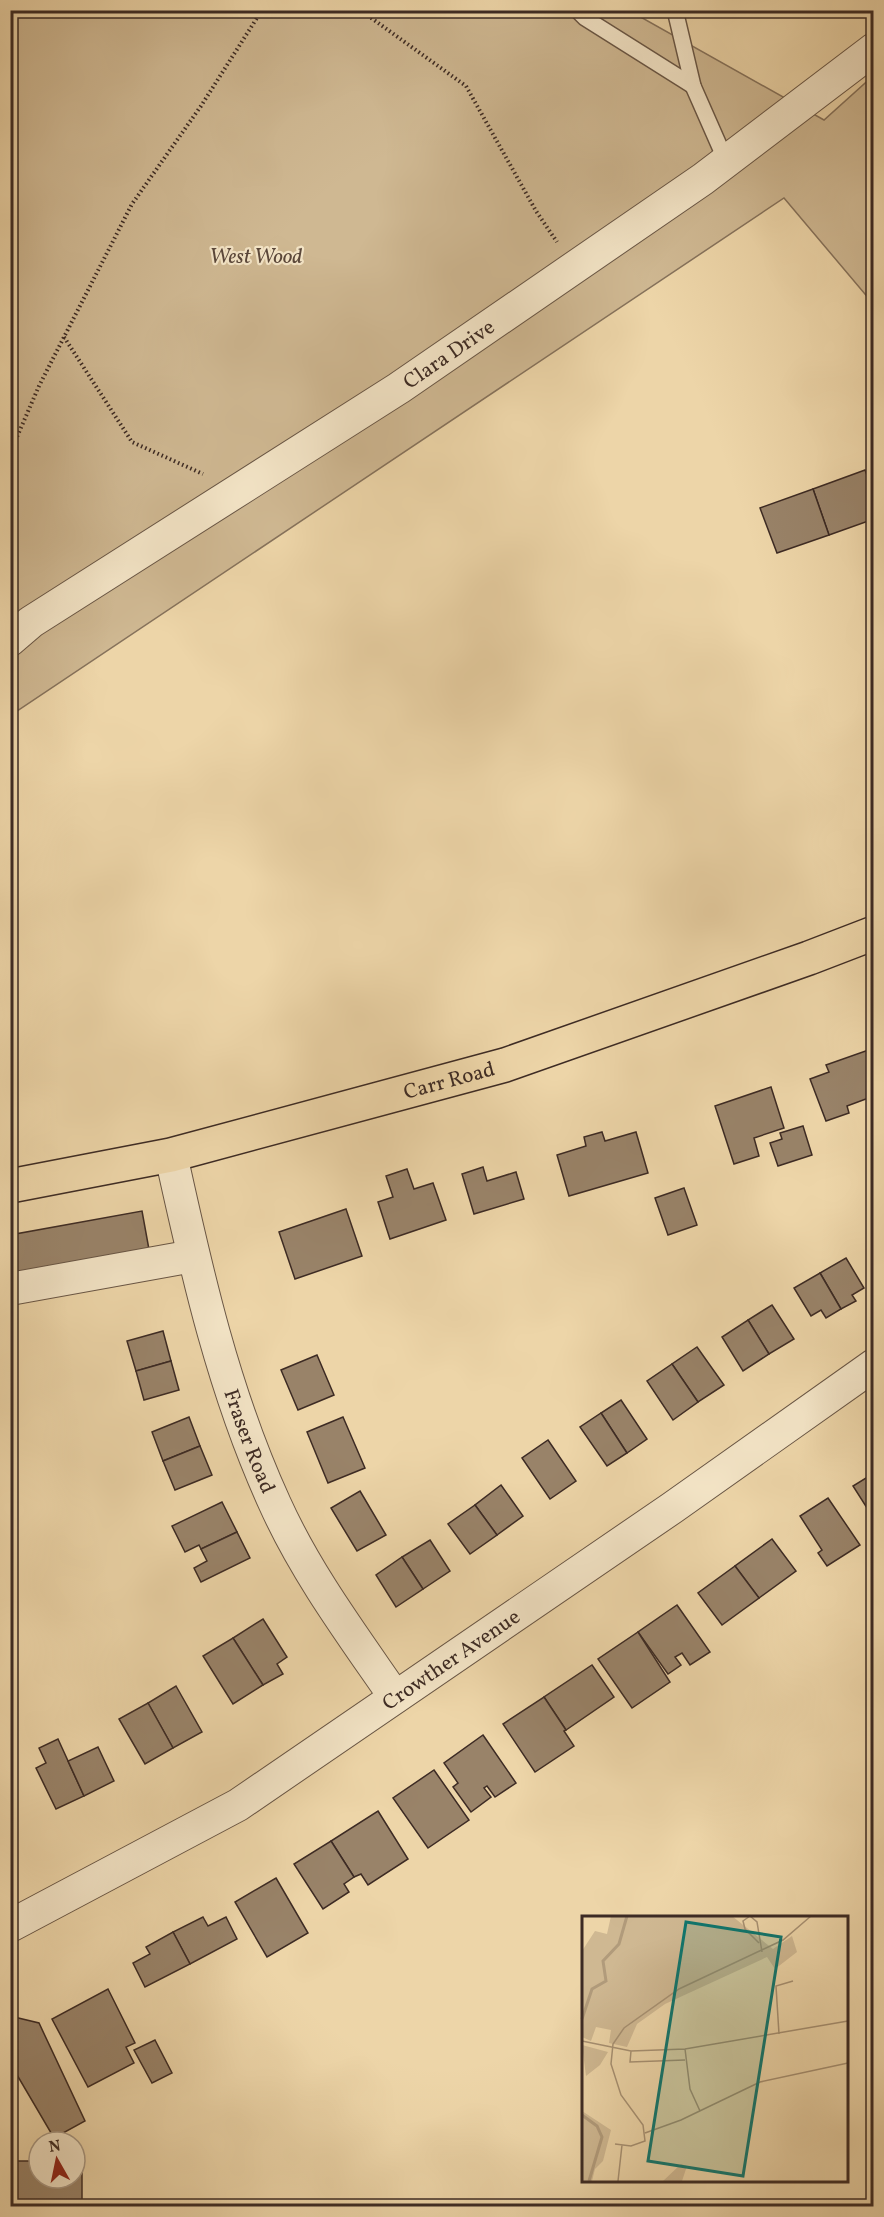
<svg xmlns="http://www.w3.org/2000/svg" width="884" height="2217" font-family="Vollkorn,serif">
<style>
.green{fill:#cfb892;stroke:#86725b;stroke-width:1.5}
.building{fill:#998369;stroke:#3d2b24;stroke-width:1.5}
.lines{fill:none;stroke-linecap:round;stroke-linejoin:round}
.service-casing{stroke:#695645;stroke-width:18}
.minor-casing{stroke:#695645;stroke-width:34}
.primary-casing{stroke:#3d2b24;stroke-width:36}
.path{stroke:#3d2b24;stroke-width:4;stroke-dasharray:1.5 3;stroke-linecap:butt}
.service{stroke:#f3e4c6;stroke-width:15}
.minor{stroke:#f3e4c6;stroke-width:32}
.primary{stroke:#edd5a8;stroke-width:33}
.labels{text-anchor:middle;stroke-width:4.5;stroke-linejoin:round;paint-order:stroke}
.park-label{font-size:21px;font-style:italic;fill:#5a473a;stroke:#f3e4c6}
.street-label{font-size:21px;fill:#3d2b24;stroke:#f3e4c6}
.inset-river{fill:none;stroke:#b19b7b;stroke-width:3}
.inset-road{fill:none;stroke:#a79173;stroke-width:1.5}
.view{fill:#0f766e;fill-opacity:0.15;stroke:#0f766e;stroke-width:3}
.inset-edge{fill:none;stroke:#3d2b24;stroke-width:3}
</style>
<rect width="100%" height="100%" fill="#edd5a8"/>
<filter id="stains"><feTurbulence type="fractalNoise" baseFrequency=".00333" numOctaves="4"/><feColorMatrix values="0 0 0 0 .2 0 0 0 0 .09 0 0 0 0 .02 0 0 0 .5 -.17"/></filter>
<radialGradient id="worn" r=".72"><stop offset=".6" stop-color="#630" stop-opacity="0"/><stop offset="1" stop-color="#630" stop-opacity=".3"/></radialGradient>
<polygon class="green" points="11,11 630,11 824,120 873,76 874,297 870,300 784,198 11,715"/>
<g class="building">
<polygon points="865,470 874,494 874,519 829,535 813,489"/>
<polygon points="813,489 829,535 777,553 760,508"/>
<polygon points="874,1048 874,1096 847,1106 849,1113 826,1121 810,1079 829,1072 826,1065"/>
<polygon points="771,1087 784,1128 754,1138 759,1156 734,1164 715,1106"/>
<polygon points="803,1126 812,1155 778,1166 770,1143 782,1139 780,1133"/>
<polygon points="602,1132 605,1141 636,1132 648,1173 569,1196 557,1155 586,1146 584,1137"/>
<polygon points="483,1167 487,1181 516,1172 524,1199 474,1214 462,1174"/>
<polygon points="407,1169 414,1189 433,1183 446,1220 390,1239 378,1202 393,1197 386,1176"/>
<polygon points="684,1188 697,1225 668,1235 655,1198"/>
<polygon points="346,1209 362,1256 295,1279 279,1232"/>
<polygon points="142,1211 150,1255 10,1280 10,1235"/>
<polygon points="846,1258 864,1288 852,1295 856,1301 841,1309 820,1273"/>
<polygon points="820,1273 841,1309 826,1318 821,1310 811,1316 794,1288"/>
<polygon points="772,1305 794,1339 769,1354 748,1320"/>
<polygon points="748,1320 769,1354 743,1371 722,1337"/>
<polygon points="163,1331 171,1361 136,1371 127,1341"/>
<polygon points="697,1347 724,1385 698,1402 672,1364"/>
<polygon points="317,1355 334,1395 298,1410 281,1370"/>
<polygon points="171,1361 179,1390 144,1400 136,1371"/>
<polygon points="672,1364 698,1402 673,1420 647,1381"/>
<polygon points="621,1400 647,1439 627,1453 601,1413"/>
<polygon points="601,1413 627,1453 607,1466 580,1427"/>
<polygon points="189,1417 200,1446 163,1461 152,1432"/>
<polygon points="343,1417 365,1468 328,1483 307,1432"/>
<polygon points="548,1440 576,1481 550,1499 522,1458"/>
<polygon points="200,1446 212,1475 175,1490 163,1461"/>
<polygon points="874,1473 874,1519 853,1486"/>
<polygon points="501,1485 523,1516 497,1535 475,1505"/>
<polygon points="360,1491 386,1535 357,1551 331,1508"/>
<polygon points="828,1498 860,1545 827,1566 818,1553 822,1550 800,1516"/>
<polygon points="222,1502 237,1532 201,1549 199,1545 185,1552 172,1526"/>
<polygon points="475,1505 497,1535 470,1554 448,1524"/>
<polygon points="237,1532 250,1558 201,1582 194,1568 207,1561 201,1549"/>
<polygon points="772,1539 796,1571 759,1598 735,1566"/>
<polygon points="430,1540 450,1571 423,1589 402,1557"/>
<polygon points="402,1557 423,1589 396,1607 376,1575"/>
<polygon points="735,1566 759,1598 722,1625 698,1593"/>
<polygon points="677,1605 710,1652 690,1665 682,1653 675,1657 681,1665 668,1674 638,1632"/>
<polygon points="263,1619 287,1657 277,1664 283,1674 263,1685 233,1638"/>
<polygon points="638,1632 670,1682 632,1708 598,1659"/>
<polygon points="233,1638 263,1685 233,1704 203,1656"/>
<polygon points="592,1665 614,1697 566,1730 544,1697"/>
<polygon points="176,1686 202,1732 173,1748 148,1703"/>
<polygon points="544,1697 566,1730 564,1731 574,1746 535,1772 503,1724"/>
<polygon points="148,1703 173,1748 145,1764 119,1719"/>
<polygon points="483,1735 516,1783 495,1797 487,1786 484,1788 491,1797 471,1812 453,1787 458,1783 444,1763"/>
<polygon points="58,1739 84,1796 56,1809 36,1768 46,1763 39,1748"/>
<polygon points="98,1747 114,1781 84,1796 68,1761"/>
<polygon points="434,1770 469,1820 428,1848 393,1798"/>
<polygon points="378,1811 408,1859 368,1885 361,1874 354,1877 331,1841"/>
<polygon points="331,1841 354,1877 344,1884 349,1892 323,1909 294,1864"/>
<polygon points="276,1878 308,1933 267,1957 235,1902"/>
<polygon points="203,1917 208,1926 226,1917 237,1939 190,1964 173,1932"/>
<polygon points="173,1932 190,1964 145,1987 133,1963 150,1954 146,1947"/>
<polygon points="108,1989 135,2043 126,2047 134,2063 88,2087 52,2019"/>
<polygon points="10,2016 39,2023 85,2121 54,2138 10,2063"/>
<polygon points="155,2040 172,2073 152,2083 134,2050"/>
<polygon points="10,2161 39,2161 39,2178 75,2178 75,2161 82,2161 82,2206 10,2206"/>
</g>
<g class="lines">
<g class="service-casing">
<g id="service">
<polyline points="577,10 585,18 693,86"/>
<polyline points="675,10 693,86 726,161"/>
</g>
</g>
<g class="minor-casing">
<g id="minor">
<path id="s1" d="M10,640L31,622L399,388L703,179L874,49"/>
<path id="s2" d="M171,1155C197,1274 224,1393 275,1504C306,1573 353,1636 395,1697"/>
<polyline points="10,1289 193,1256"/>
<path id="s3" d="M10,1926L238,1805L672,1508L874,1365"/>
</g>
</g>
<g class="primary-casing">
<g id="primary">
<path id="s4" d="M10,1186L171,1155L505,1065L809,958L874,933"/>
</g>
</g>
<g class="path">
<polyline points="360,10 466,86 536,211 557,242"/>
<polyline points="64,337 132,442 203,474"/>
<polyline points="10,453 39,386 132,204 201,106 262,10"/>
</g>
<use href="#service" class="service"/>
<use href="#minor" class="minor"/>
<use href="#primary" class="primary"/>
</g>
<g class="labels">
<g class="park-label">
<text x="256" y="263">West Wood</text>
</g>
<g class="street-label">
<text dy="7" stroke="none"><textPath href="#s1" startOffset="524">Clara Drive</textPath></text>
<text dy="7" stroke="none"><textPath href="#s4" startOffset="452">Carr Road</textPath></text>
<text dy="7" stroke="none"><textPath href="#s2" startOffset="297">Fraser Road</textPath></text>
<text dy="7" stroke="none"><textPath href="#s3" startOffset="516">Crowther Avenue</textPath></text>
</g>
</g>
<g transform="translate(582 1916)">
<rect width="266" height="266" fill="#edd5a8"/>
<path d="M29,0H150L191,33L210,20L215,36L193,53L185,41L83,88L55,108L45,131L27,127L29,114L14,111L9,125L0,121V35L13,15L25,18ZM0,129L26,136L18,149L4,160ZM0,195L29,214L21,245L13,253L10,265H0ZM99,248L105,250L100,265H81Z" fill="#cfb892"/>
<path class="inset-river" d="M0,103L10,73L24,65L21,45L37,28L45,0M0,199L15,210L20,221L7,265"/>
<path class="inset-road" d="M168,0L175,6L180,36M168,0L161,5L163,13L177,27M197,118L194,70L211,65M0,125L49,135L103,133L266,105M103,133L108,173L118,195M49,135L48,146L103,144M63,217L99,204L178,166L266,147M33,228L49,230L63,225L61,209L39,179L29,148L31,128L42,112L97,73L201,24L229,0M36,265L40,229"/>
<path class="view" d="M104,6L199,21L161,260L66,245Z"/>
<rect width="266" height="266" class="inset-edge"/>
</g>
<rect width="884" height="2217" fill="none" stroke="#edd5a8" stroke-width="36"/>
<rect x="12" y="12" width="860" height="2193" fill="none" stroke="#3d2b24" stroke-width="3"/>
<rect x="18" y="18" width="848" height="2181" fill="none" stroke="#3d2b24" stroke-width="1.5"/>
<g transform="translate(57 2160) rotate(351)"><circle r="28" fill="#f3e4c6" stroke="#aa9a85" stroke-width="1.5"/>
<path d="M0-4.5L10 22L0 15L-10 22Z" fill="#8f2418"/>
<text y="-9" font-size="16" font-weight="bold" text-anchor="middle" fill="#3d2b24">N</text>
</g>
<rect width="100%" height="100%" filter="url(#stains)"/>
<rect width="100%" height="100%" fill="url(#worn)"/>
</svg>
